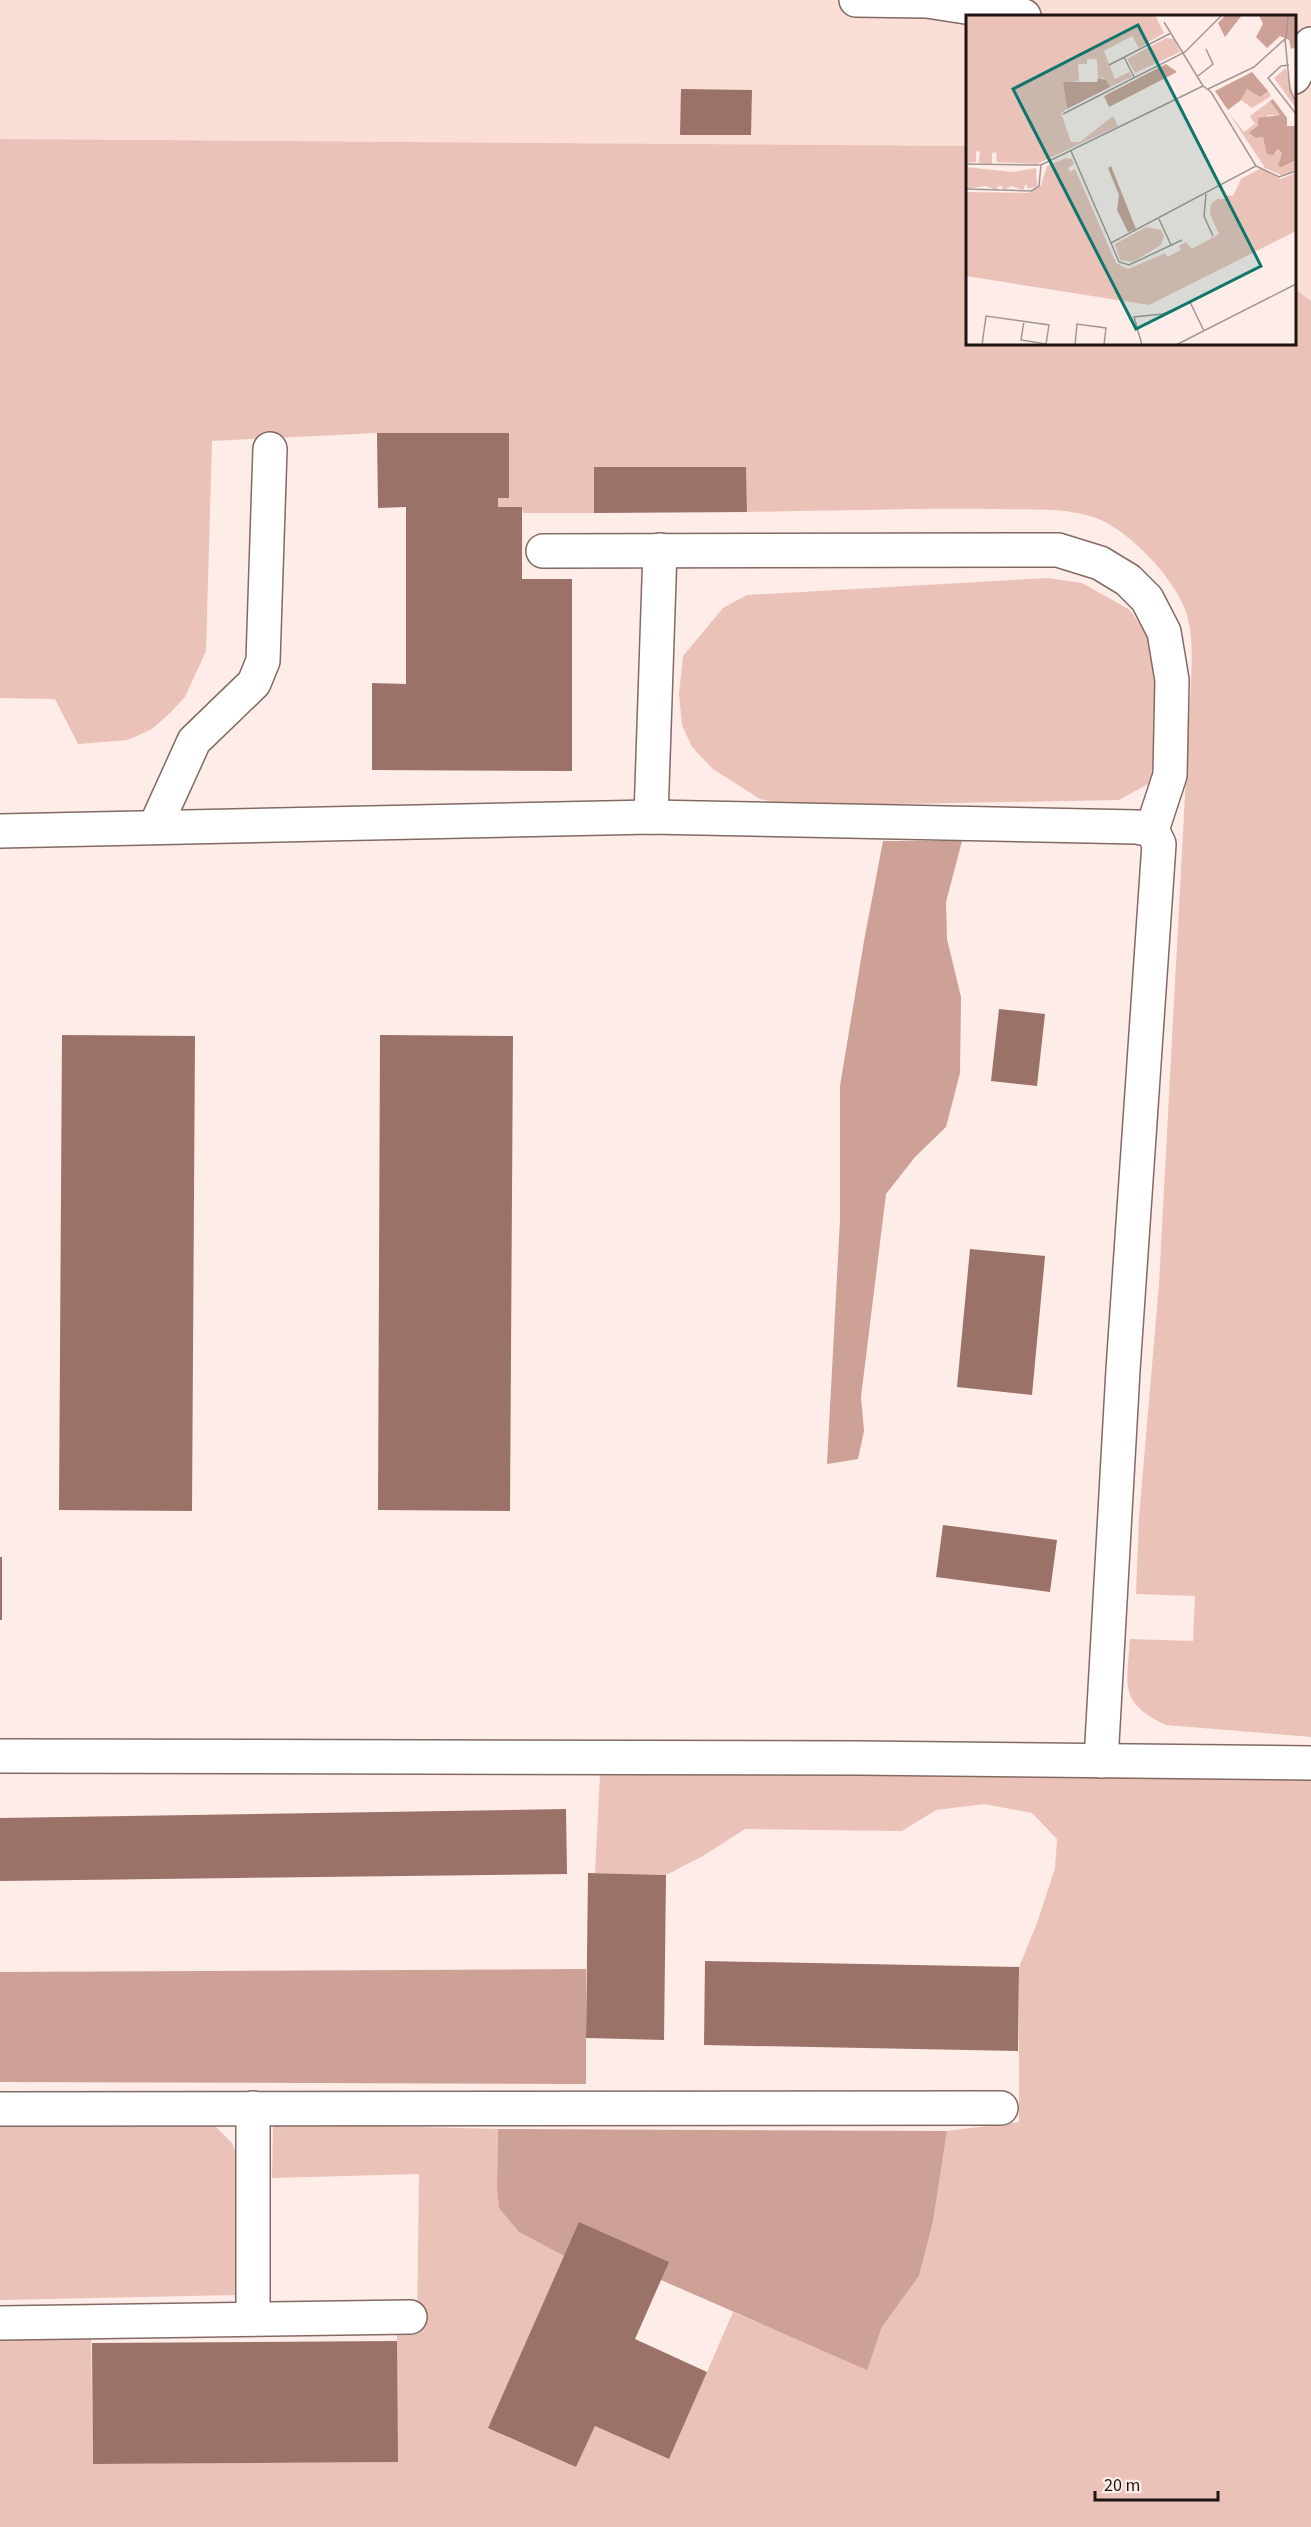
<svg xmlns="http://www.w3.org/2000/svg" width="1311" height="2527" font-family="'Source Sans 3',sans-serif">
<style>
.built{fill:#fbded6}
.green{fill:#ebc2b8}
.forest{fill:#cda196}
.building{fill:#9b7268}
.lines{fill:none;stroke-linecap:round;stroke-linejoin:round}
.minor-casing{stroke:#826a63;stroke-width:36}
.minor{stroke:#fff;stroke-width:33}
.inset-road{fill:none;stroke:#a49692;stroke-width:1.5}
.view{fill:#0f766e;fill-opacity:0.15;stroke:#0f766e;stroke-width:3}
.inset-edge{fill:none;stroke:#1e1412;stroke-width:3}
</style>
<rect width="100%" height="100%" fill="#fdece8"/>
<polygon class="built" points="0,0 1311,0 1311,301 1295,289 1294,16 968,16 967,146 0,139"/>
<g class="green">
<path d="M0,139L967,146L968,344H1294L1295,289L1311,301V1737L1166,1725C1118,1703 1127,1685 1130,1639L1193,1641L1195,1596L1136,1594L1139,1518L1159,1284L1191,682C1192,659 1193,637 1187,615C1177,580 1129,530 1096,518C1065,507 1029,510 997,509C913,508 830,511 747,512L746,467L594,468V513H523L522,507H498V498H509V433H377L212,441L206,651L185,697L170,713L152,729L128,740L78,744L55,699L0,698Z"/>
<polygon points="1048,578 1082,583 1130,610 1152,642 1162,682 1159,767 1148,784 1119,800 793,806 760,799 713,769 692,747 682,725 679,694 683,656 723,608 747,595"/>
<polygon points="600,1774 907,1774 1311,1779 1311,2527 0,2527 0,2333 91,2330 93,2464 397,2462 397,2331 417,2330 419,2174 272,2178 273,2123 498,2129 497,2186 519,2232 564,2256 576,2467 595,2426 669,2459 733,2312 867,2369 882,2327 919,2276 933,2222 947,2131 1019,2122 1019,1967 1037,1923 1055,1868 1057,1839 1032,1813 984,1804 936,1810 902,1831 745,1829 703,1856 666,1875 595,1873"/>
<polygon points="0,2122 213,2124 232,2143 240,2163 236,2295 0,2300"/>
</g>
<g class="forest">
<polygon points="883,841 962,841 946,902 947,939 961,997 960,1073 946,1127 915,1157 886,1194 861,1397 864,1431 858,1459 827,1464 840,1220 840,1086 864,941"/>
<polygon points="586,1969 586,2084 0,2082 0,1972"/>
<polygon points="498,2129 947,2131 933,2222 919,2276 882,2327 867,2370 661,2280 564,2256 519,2232 499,2208 497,2186"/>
</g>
<g class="building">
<polygon points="681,89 752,90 751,135 680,135"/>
<polygon points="377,433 509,433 509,498 498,498 498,507 522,507 522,579 572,579 572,771 372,770 372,683 406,684 406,507 378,508"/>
<polygon points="594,467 746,467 747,512 594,513"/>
<polygon points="999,1009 1045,1014 1037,1086 991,1081"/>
<polygon points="62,1035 195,1036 192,1511 59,1510"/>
<polygon points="380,1035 513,1036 510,1511 378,1510"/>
<polygon points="970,1249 1045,1256 1032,1395 957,1387"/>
<polygon points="943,1525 1057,1540 1050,1592 936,1577"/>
<rect x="0" y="1557" width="2" height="63"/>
<polygon points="566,1809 567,1874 0,1881 0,1818"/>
<polygon points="588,1873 666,1875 664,2040 586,2038"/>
<polygon points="705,1961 1019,1967 1018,2051 704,2045"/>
<polygon points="579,2222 669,2262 635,2339 707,2372 669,2459 595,2426 576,2467 488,2428"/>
<polygon points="397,2341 398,2462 93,2464 92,2343"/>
</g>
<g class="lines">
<g class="minor-casing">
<g id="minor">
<polyline points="856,0 927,1 1024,16"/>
<polyline points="1294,77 1311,44"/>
<polyline points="543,551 1058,550 1100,563 1128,580 1147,599 1164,632 1172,680 1170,775 1152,830"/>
<polyline points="651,817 660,550"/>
<polyline points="155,827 194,741 254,683 263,661 270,449"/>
<polyline points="0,831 651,817 1137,827 1152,830 1159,844 1123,1370 1101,1761"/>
<polyline points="0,1756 858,1758 1311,1763"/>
<polyline points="253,2108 253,2319"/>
<polyline points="0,2109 1001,2108"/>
<polyline points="0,2323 410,2317"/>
</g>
</g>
<use href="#minor" class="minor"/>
</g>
<g transform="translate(966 15)">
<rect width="330" height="330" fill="#fdece8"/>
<path d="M0,0H189L198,18L173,33L166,21L138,36L149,64L163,57L166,62L144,72L137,63H132L131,44H121V49H112L113,66L97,68L101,94L95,98L105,127H114L147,101L152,111L71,149L31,147L30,137L26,138V149L13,148L14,137L10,136V147L0,148ZM200,23L208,24L214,37L169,58L161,44ZM320,53L330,90V93L308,63ZM281,74L287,78L302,76L305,81L286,93L275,85ZM304,86L314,100H302L287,114L290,123L296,122L310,138L312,134L316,138L313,146L330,145V155L317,161L299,153L262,97L278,117L289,109L284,101ZM100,143L106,144L108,149L102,153L104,157L109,154L150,248L162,254L199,238L201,242L215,235L213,231L220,227L226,234L253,219L244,199L245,189L251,184H261V180L267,181L275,164L295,153L314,164L330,158V216L183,290L0,261V177L62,178L75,170L81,151ZM0,152L47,157L70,153L71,171L62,174L60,169L57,175L46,171L38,175L34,170L30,175L20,171L0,174ZM180,212L195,215L198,221L195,230L167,247L154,245L149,229Z" fill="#ebc2b8"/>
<path d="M260,0H276L259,22L252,8ZM293,0H330V32L325,34L323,25L314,21L301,33L290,22L297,9ZM200,49L211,57L143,92L138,81ZM286,57L302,76L294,82L281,74L275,85L262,95L249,76ZM132,63L140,65L144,72L101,94L97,67H131ZM307,84L321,103V111H330V145L315,152L312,150L316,138L312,134L307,140L301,139L297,122L290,123L283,118L292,110V103L314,100L304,86ZM145,151L170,214L162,217L151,195L153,180L142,153Z" fill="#cda196"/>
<path class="inset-road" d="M198,7L237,71M320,24L322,0M158,42L168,62M143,50L205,18M323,50L315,51L302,63L330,99M232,61L247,49L240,34M242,74L288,52L319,24L324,75L330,87M97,99L219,37L256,0M0,149L75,150L237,71L245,77L290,151L145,228L105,136M290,151L313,162L330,156M0,174L65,176L73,171L75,150M240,179L238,201L247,221M193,204L205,230M145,228L153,247L163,250L216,225M16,330L20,301L83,310L80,329L55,325L58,306M109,330L111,309L140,313L138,330M176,330L168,302L197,299L224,287L238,316M210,330L330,269"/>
<path class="view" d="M172,10L295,251L170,314L47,74Z"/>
<rect width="330" height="330" class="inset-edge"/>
</g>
<path d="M1095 2491v9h123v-9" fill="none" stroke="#1e1412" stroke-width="3"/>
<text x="1104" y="2491" font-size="18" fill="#1e1412" stroke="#fdece8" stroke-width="4.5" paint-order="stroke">20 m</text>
</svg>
